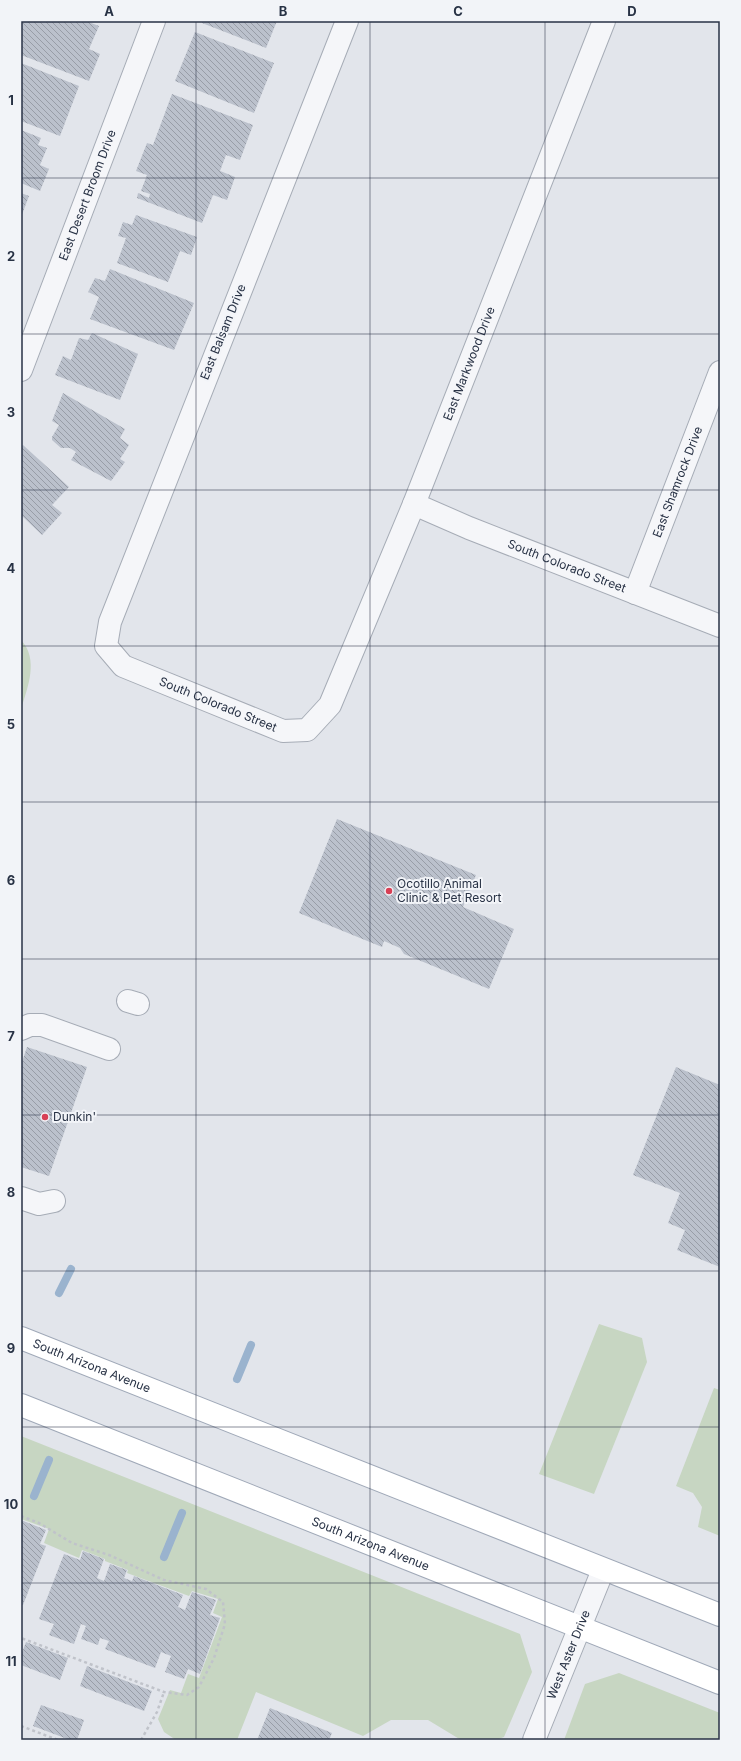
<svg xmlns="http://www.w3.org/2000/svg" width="741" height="1761" font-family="Inter,sans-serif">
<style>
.green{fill:#c7d6c2}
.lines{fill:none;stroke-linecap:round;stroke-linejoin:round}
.stream{stroke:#9ab3ce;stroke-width:8}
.building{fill:url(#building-back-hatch)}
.minor-casing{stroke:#a6acb6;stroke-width:24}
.major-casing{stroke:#a0a9b8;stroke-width:24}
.path{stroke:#c0c3ca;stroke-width:2.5;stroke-dasharray:3 3;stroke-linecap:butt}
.minor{stroke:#f5f6f9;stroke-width:22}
.major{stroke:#fff;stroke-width:22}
.grid{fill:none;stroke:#283245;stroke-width:1;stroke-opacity:0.55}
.poi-dot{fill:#d83f55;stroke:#f2f4f8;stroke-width:1.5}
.labels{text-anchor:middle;stroke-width:4;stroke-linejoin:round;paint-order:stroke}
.street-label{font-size:12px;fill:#283245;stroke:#f2f4f8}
.poi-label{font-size:12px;fill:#283245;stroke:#f2f4f8;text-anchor:start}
.neatline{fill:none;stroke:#283245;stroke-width:1.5}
.grid-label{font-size:13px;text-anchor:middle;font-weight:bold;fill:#283245}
</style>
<defs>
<pattern id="building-back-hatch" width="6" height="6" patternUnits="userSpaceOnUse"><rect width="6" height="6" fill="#bbc1cc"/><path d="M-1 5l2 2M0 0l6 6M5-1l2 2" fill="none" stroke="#989da7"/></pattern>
</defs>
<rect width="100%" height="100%" fill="#e2e5eb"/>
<g class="green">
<path d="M21,640C39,659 28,687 21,709Z"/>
<polygon points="599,1324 642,1338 647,1362 594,1494 539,1474"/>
<polygon points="714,1388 720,1390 720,1536 698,1527 702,1507 693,1493 676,1486"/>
<polygon points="21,1436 520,1634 532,1672 504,1737 496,1740 461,1740 428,1720 391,1720 363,1736 256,1692 237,1740 176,1740 164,1732 158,1719 170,1690 181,1693 188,1674 199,1678 222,1617 213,1613 218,1599 192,1591 189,1596 127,1573 128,1570 105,1561 105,1559 82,1550 79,1558 44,1543 49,1529 21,1519"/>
<polygon points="619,1673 720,1713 720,1740 564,1740 585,1684"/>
</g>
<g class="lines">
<g class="stream">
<polyline points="59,1293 71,1269"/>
<polyline points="237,1379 251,1345"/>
<polyline points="34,1496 49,1460"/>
<polyline points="164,1557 182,1513"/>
</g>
</g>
<g class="building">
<polygon points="21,21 86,21 99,26 89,49 100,54 89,81 21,55"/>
<polygon points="203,21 277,21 266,48 202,23"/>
<polygon points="195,32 274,63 254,113 175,81"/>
<polygon points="21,63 79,86 60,136 21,121"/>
<polygon points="172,94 253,125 240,160 226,155 220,171 208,166 235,177 227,200 213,195 202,223 137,198 138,193 149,198 150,194 141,191 147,175 136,171 147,143 153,145"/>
<polygon points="21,130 41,138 38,145 47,148 40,165 49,169 40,191 21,183"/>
<polygon points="21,193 29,196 21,217"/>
<polygon points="136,215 197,237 191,255 180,251 168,282 117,263 126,238 118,236 123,222 132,225"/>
<polygon points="110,269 194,303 174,350 90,319 99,297 88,292 95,278 105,281"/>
<polygon points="92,333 138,354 120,400 55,375 63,356 71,360 79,338 88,340"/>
<polygon points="63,393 125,429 120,438 129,445 120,459 125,462 111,481 71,460 76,452 70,448 61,448 52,440 52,437 59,425 52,421"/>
<polygon points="23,445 69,487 52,505 62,513 42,535 21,515 21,447"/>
<polygon points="337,819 476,875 463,907 514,929 489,989 404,954 400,948 384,941 382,947 299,913"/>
<polygon points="27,1047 87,1067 49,1176 21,1167 21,1065"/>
<polygon points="676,1067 720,1085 720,1267 677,1250 685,1230 668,1223 680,1193 633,1175"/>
<polygon points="21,1520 46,1530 40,1544 46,1546 23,1605 21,1605"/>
<polygon points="83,1551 104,1559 97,1578 104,1581 110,1564 127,1570 124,1578 132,1581 134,1576 183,1595 178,1607 185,1610 192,1592 216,1600 210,1615 220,1618 200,1674 188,1669 184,1679 165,1672 171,1656 161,1652 155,1668 105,1649 109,1641 100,1638 98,1645 81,1639 86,1626 81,1624 74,1644 49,1635 54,1624 39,1619 64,1554 80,1560"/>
<polygon points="26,1642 68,1658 60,1680 21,1665 21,1655"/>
<polygon points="87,1666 152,1691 144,1711 80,1686"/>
<polygon points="41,1705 84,1720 77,1740 70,1740 33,1726"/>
<polygon points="270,1708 332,1733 329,1740 257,1740"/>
</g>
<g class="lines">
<g class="minor-casing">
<g id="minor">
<path id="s1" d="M347,21L110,622L106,646L123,666L283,731L307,730L330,705L414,504L604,21"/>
<path id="s2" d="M21,370L154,21"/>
<path id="s3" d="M414,504L469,528L720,626"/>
<path id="s4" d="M635,593L720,372"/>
<polyline points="128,1001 138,1004"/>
<polyline points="21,1029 30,1025 42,1025 109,1049"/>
<polyline points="21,1198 39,1204 54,1201"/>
<path id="s5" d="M534,1740L603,1570"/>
</g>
</g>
<g class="major-casing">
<g id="major">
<path id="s6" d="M21,1338L720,1615"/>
<path id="s7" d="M21,1405L720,1683"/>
</g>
</g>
<g class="path">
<polyline points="21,1516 39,1523 72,1543 109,1555 164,1580 206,1589 223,1602 225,1624 214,1658 199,1687 187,1695 164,1692 21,1638"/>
<polyline points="21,1726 58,1740"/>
<polyline points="141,1740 157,1712 164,1692"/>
</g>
<use href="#minor" class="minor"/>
<use href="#major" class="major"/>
</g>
<path class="grid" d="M196,21V1740M370,21V1740M545,21V1740M21,178H720M21,334H720M21,490H720M21,646H720M21,802H720M21,959H720M21,1115H720M21,1271H720M21,1427H720M21,1583H720"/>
<g class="poi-dot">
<circle cx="389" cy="891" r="4"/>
<circle cx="45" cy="1117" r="4"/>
</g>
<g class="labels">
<g class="street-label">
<text dy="4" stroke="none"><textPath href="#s2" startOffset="187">East Desert Broom Drive</textPath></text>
<text transform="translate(223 332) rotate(-68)" y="4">East Balsam Drive</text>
<text dy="4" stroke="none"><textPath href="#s1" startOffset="1296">East Markwood Drive</textPath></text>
<text dy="4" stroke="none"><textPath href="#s4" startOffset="119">East Shamrock Drive</textPath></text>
<text dy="4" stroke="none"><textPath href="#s3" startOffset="165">South Colorado Street</textPath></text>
<text dy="4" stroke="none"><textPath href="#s1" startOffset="799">South Colorado Street</textPath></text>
<text dy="4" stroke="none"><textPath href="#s6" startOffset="76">South Arizona Avenue</textPath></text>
<text dy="4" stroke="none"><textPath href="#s7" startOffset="376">South Arizona Avenue</textPath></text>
<text dy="4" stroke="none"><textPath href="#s5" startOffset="92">West Aster Drive</textPath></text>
</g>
<g class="poi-label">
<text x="397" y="888">Ocotillo Animal<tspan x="397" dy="14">Clinic &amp; Pet Resort</tspan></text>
<text x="53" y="1121">Dunkin'</text>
</g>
</g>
<rect width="741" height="1761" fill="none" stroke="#f2f4f8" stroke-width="44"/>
<rect x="22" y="22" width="697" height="1717" class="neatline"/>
<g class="grid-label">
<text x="109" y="16">A</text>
<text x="283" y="16">B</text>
<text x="458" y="16">C</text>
<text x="632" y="16">D</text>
<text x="11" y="105">1</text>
<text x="11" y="261">2</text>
<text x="11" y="417">3</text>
<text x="11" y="573">4</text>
<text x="11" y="729">5</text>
<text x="11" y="885">6</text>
<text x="11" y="1041">7</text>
<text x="11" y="1197">8</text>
<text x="11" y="1353">9</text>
<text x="11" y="1509">10</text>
<text x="11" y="1666">11</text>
</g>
</svg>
